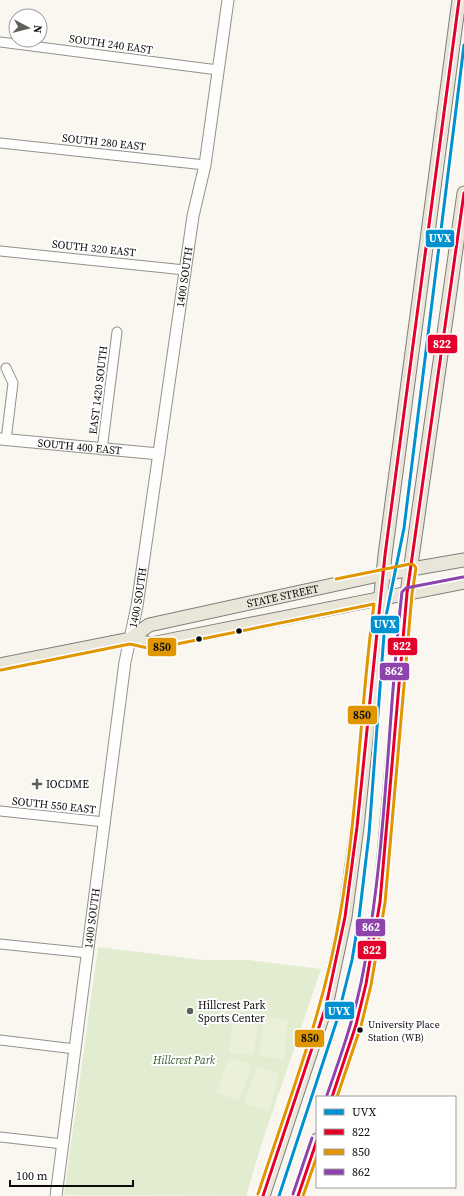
<svg xmlns="http://www.w3.org/2000/svg" width="464" height="1196" font-family="'Source Serif 4',serif">
<style>
.green{fill:#e1ecd1}
.pitch{fill:#ebf0da}
.lines{fill:none;stroke-linecap:round;stroke-linejoin:round}
.minor-casing{stroke:#92918e;stroke-width:11}
.tertiary-casing{stroke:#92918e;stroke-width:13}
.primary-casing{stroke:#7f7f7b;stroke-width:15}
.minor{stroke:#fefefd;stroke-width:9}
.tertiary{stroke:#fefefd;stroke-width:11}
.primary{stroke:#e9e5d9;stroke-width:13}
.bus-1-casing{stroke:#fff;stroke-width:6}
.bus-2-casing{stroke:#fff;stroke-width:6}
.bus-3-casing{stroke:#fff;stroke-width:6}
.bus-4-casing{stroke:#fff;stroke-width:6}
.bus-1{stroke:#0091d0;stroke-width:3}
.bus-2{stroke:#e4002b;stroke-width:3}
.bus-3{stroke:#df9601;stroke-width:3}
.bus-4{stroke:#8e44ad;stroke-width:3}
.bus-dot{fill:#0b0b0b;stroke:#fff;stroke-width:1.5}
.poi-dot{fill:#5e5e5b;stroke:#fff;stroke-width:1.5}
.labels{text-anchor:middle;stroke-width:4;stroke-linejoin:round;paint-order:stroke}
.bus-label{font-size:10px;fill:#0b0b0b;stroke:#fff;text-anchor:start}
.street-label{font-size:11px;fill:#0b0b0b;stroke:#fff}
.poi-label{font-size:11px;fill:#0b0b0b;stroke:#fff;text-anchor:start}
.park-label{font-size:11px;font-style:italic;fill:#2d5a23;stroke:#fff}
.line-badge{stroke:#fff;stroke-width:1.5}
.badge-label{font-size:11px;text-anchor:middle;font-weight:bold;fill:#fff}
.pale-badge-label{font-size:11px;text-anchor:middle;font-weight:bold;fill:#111}
</style>
<rect width="100%" height="100%" fill="#f9f7ef"/>
<polygon class="green" points="98,947 203,960 249,960 321,969 261,1146 246,1196 64,1195"/>
<g class="pitch">
<polygon points="234,1014 258,1017 254,1055 229,1053"/>
<polygon points="264,1017 288,1020 284,1059 259,1056"/>
<polygon points="229,1057 252,1065 239,1101 216,1093"/>
<polygon points="257,1066 280,1074 268,1111 244,1103"/>
</g>
<g class="lines">
<g class="minor-casing">
<g id="minor">
<polyline points="0,42 218,70"/>
<polyline points="0,143 205,165"/>
<polyline points="0,251 185,270"/>
<polyline points="6,440 13,383 6,368"/>
<polyline points="102,450 117,332"/>
<polyline points="0,811 105,822"/>
<polyline points="0,944 88,953"/>
<polyline points="0,1040 75,1049"/>
<polyline points="0,1137 63,1144"/>
</g>
</g>
<g class="tertiary-casing">
<g id="tertiary">
<path id="s1" d="M0,439L159,454"/>
<path id="s2" d="M56,1196L125,662L137,606L193,216L205,165L228,0"/>
</g>
</g>
<g class="primary-casing">
<g id="primary">
<polyline points="130,639 151,644 464,582"/>
<path id="s3" d="M0,665L130,639L149,625L383,574L464,560"/>
<polyline points="332,1097 356,1025 366,984 380,902 407,593 464,193"/>
<polyline points="263,1196 326,1006 345,917 357,827 385,555 459,0"/>
<polyline points="298,1196 317,1140"/>
</g>
</g>
<use href="#minor" class="minor"/>
<use href="#tertiary" class="tertiary"/>
<use href="#primary" class="primary"/>
<g class="bus-1-casing">
<polyline id="bus-1" points="279,1196 337,1020 352,960 359,918 369,834 385,621 404,528 464,45"/>
</g>
<g class="bus-2-casing">
<g id="bus-2">
<polyline points="332,1097 356,1025 366,984 380,902 407,593 464,193"/>
<polyline points="263,1196 326,1006 345,917 357,827 385,555 459,0"/>
<polyline points="298,1196 317,1140"/>
</g>
</g>
<g class="bus-3-casing">
<g id="bus-3">
<polyline points="336,579 410,564 414,565 416,568 412,594 385,903 371,985 361,1026 337,1097"/>
<path d="M1,670L130,644L152,649L374,604C360,708 358,812 340,915C324,1011 288,1102 258,1194"/>
<polyline points="303,1196 317,1156"/>
</g>
</g>
<g class="bus-4-casing">
<g id="bus-4">
<path d="M327,1095C340,1058 353,1021 361,983C387,854 387,722 402,592L406,588L463,577"/>
<polyline points="293,1194 312,1138"/>
</g>
</g>
<use href="#bus-1" class="bus-1"/>
<use href="#bus-2" class="bus-2"/>
<use href="#bus-3" class="bus-3"/>
<use href="#bus-4" class="bus-4"/>
</g>
<g class="bus-dot">
<circle cx="239" cy="631" r="3.5"/>
<circle cx="199" cy="639" r="3.5"/>
<circle cx="360" cy="1030" r="3.5"/>
</g>
<g class="poi-dot">
<path d="M35 778h4v4h4v4h-4v4h-4v-4h-4v-4h4z"/>
<circle cx="190" cy="1011" r="4"/>
</g>
<g class="labels">
<g class="bus-label">
<text x="368" y="1028">University Place<tspan x="368" dy="13">Station (WB)</tspan></text>
</g>
<g class="street-label">
<text transform="translate(111 44) rotate(8)" y="4">SOUTH 240 EAST</text>
<text transform="translate(104 142) rotate(6)" y="4">SOUTH 280 EAST</text>
<text transform="translate(94 248) rotate(6)" y="4">SOUTH 320 EAST</text>
<text dy="4" stroke="none"><textPath href="#s2" startOffset="928">1400 SOUTH</textPath></text>
<text transform="translate(98 390) rotate(-83)" y="4">EAST 1420 SOUTH</text>
<text dy="4" stroke="none"><textPath href="#s1" startOffset="80">SOUTH 400 EAST</textPath></text>
<text dy="4" stroke="none"><textPath href="#s3" startOffset="293">STATE STREET</textPath></text>
<text dy="4" stroke="none"><textPath href="#s2" startOffset="604">1400 SOUTH</textPath></text>
<text transform="translate(54 805) rotate(6)" y="4">SOUTH 550 EAST</text>
<text dy="4" stroke="none"><textPath href="#s2" startOffset="280">1400 SOUTH</textPath></text>
</g>
<g class="poi-label">
<text x="46" y="788">IOCDME</text>
<text x="198" y="1009">Hillcrest Park<tspan x="198" dy="13">Sports Center</tspan></text>
</g>
<g class="park-label">
<text x="184" y="1064">Hillcrest Park</text>
</g>
</g>
<g class="line-badge">
<rect x="425" y="229" width="30" height="19" rx="4" fill="#0091d0"/>
<rect x="427" y="334" width="31" height="20" rx="4" fill="#e4002b"/>
<rect x="370" y="615" width="30" height="19" rx="4" fill="#0091d0"/>
<rect x="387" y="637" width="31" height="19" rx="4" fill="#e4002b"/>
<rect x="147" y="637" width="30" height="20" rx="4" fill="#df9601"/>
<rect x="379" y="662" width="31" height="19" rx="4" fill="#8e44ad"/>
<rect x="347" y="705" width="31" height="20" rx="4" fill="#df9601"/>
<rect x="355" y="918" width="31" height="19" rx="4" fill="#8e44ad"/>
<rect x="357" y="940" width="30" height="20" rx="4" fill="#e4002b"/>
<rect x="324" y="1001" width="31" height="19" rx="4" fill="#0091d0"/>
<rect x="294" y="1029" width="31" height="19" rx="4" fill="#df9601"/>
</g>
<g class="badge-label">
<text x="440" y="242">UVX</text>
<text x="442" y="348">822</text>
<text x="385" y="628">UVX</text>
<text x="402" y="650">822</text>
<text x="394" y="675">862</text>
<text x="371" y="931">862</text>
<text x="372" y="954">822</text>
<text x="339" y="1015">UVX</text>
</g>
<g class="pale-badge-label">
<text x="162" y="651">850</text>
<text x="362" y="719">850</text>
<text x="310" y="1042">850</text>
</g>
<rect x="316" y="1096" width="140" height="92" fill="#ffffff" stroke="#9d9d9d"/>
<rect x="324" y="1109" width="20" height="6" fill="#0091d0" stroke="#9d9d9d"/>
<text x="352" y="1116" font-size="12" fill="#0b0b0b">UVX</text>
<rect x="324" y="1129" width="20" height="6" fill="#e4002b" stroke="#9d9d9d"/>
<text x="352" y="1136" font-size="12" fill="#0b0b0b">822</text>
<rect x="324" y="1149" width="20" height="6" fill="#df9601" stroke="#9d9d9d"/>
<text x="352" y="1156" font-size="12" fill="#0b0b0b">850</text>
<rect x="324" y="1169" width="20" height="6" fill="#8e44ad" stroke="#9d9d9d"/>
<text x="352" y="1176" font-size="12" fill="#0b0b0b">862</text>
<g transform="translate(28 28) rotate(97)"><circle r="19" fill="#ffffff" stroke="#9d9d9d"/>
<path d="M0-3L7 15L0 10L-7 15Z" fill="#5e5e5b"/>
<text y="-6" font-size="11" font-weight="bold" text-anchor="middle" fill="#0b0b0b">N</text>
</g>
<path d="M10 1180v6h123v-6" fill="none" stroke="#0b0b0b" stroke-width="2"/>
<text x="16" y="1180" font-size="12" fill="#0b0b0b" stroke="#ffffff" stroke-width="3" paint-order="stroke">100 m</text>
</svg>
